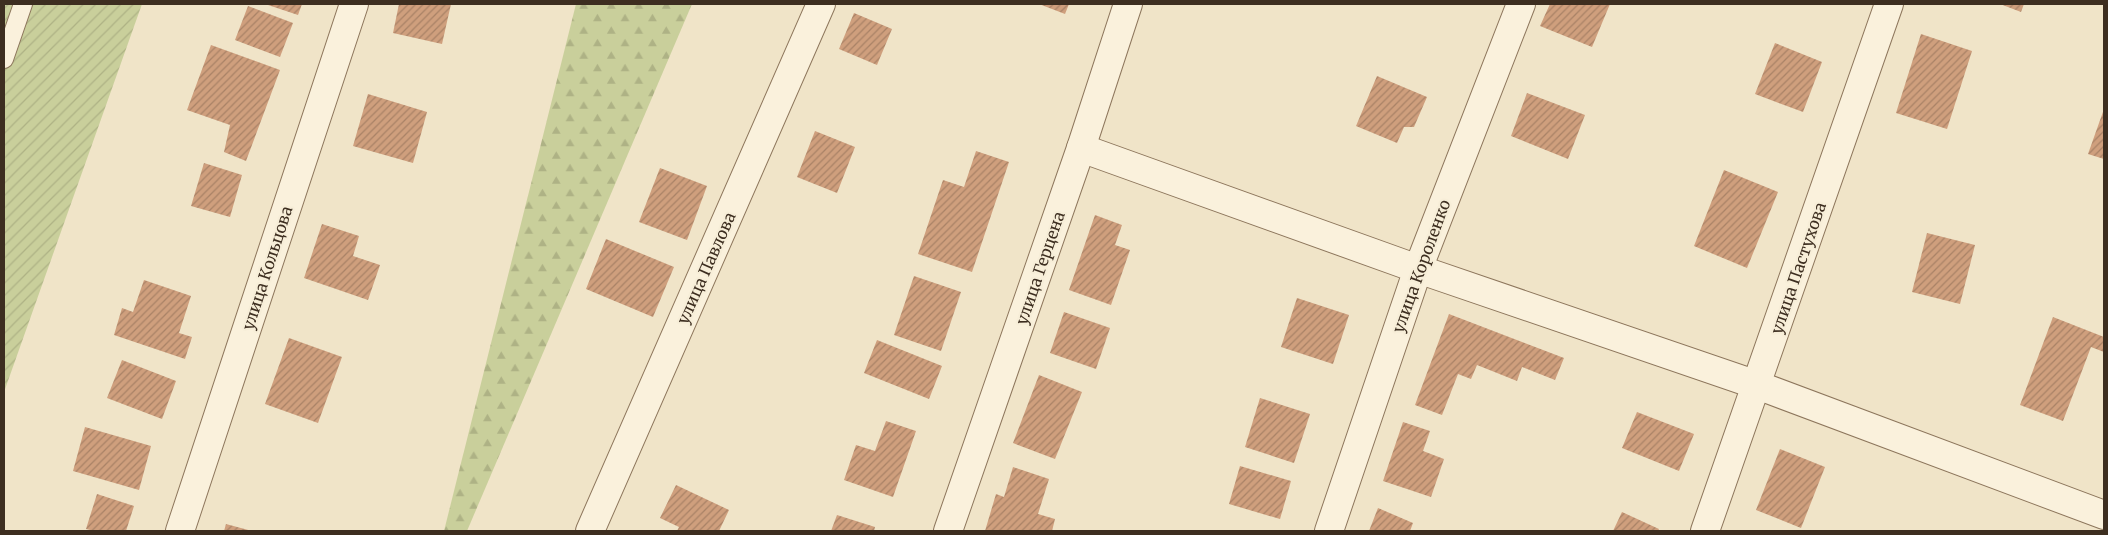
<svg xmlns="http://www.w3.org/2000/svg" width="2108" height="535" font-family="Merriweather,serif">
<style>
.forest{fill:url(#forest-firs)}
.garden{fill:url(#garden-furrows)}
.building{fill:url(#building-hatch)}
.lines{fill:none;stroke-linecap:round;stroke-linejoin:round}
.service-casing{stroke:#8d765c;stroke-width:20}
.minor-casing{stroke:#8d765c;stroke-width:30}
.service{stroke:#faf1dc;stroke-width:18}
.minor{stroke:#faf1dc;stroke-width:28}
.labels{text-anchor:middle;stroke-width:4.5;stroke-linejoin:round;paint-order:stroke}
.street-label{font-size:16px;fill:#3d2e20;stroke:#f7eed8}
</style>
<defs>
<pattern id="forest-firs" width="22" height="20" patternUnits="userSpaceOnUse" patternTransform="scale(1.25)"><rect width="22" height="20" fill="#c9cf9b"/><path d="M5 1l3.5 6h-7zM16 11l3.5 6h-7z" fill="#aeb285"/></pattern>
<pattern id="garden-furrows" width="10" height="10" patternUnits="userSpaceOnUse" patternTransform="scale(1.25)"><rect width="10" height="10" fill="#c9cf9b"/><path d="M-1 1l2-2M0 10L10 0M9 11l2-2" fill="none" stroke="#aeb285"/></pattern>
<pattern id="building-hatch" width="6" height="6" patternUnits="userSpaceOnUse" patternTransform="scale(1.25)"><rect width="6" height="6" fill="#cf9f7d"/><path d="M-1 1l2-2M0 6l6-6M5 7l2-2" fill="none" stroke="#a98266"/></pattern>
</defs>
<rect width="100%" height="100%" fill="#f0e4c8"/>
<polygon class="forest" points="576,4 692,4 467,531 444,531"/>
<polygon class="garden" points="4,4 142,4 4,392"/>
<g class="building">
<polygon points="265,4 302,4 298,15"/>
<polygon points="399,4 451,4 442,44 393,33"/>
<polygon points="1039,4 1069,4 1065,14"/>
<polygon points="1550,4 1610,4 1592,47 1540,26"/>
<polygon points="2000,4 2024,4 2021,12"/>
<polygon points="248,6 293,23 280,57 235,40"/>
<polygon points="854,13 892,29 877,65 839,49"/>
<polygon points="1921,34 1972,51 1947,129 1896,113"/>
<polygon points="1775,43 1822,62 1803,112 1755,94"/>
<polygon points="211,45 280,70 246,161 224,152 230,125 187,110"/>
<polygon points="1377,76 1427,97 1414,127 1404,127 1397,143 1356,126"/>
<polygon points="1527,93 1585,115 1568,159 1511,136"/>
<polygon points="368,94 427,112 413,163 353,146"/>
<polygon points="2104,109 2104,159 2088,154"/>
<polygon points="815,131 855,147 837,193 797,177"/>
<polygon points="976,151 1009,162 972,272 918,254 943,180 964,187"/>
<polygon points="204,163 242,175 230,217 191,206"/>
<polygon points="660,168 707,186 687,240 639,222"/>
<polygon points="1724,170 1778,192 1747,268 1694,246"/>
<polygon points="1095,215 1122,225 1115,245 1130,250 1111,305 1069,290"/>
<polygon points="322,224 359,236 353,256 380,265 368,300 304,278"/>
<polygon points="1927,233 1975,245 1960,304 1912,292"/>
<polygon points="606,239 674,267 653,317 586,289"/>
<polygon points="914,276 961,292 941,351 894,335"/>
<polygon points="144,280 191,296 179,333 192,337 185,359 114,335 122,308 133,312"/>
<polygon points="1297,298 1349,315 1333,364 1281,347"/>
<polygon points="1064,312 1110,328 1096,369 1050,353"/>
<polygon points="1449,314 1564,358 1555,380 1522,367 1517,381 1477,365 1471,379 1458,374 1442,415 1415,405"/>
<polygon points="2053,317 2104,337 2104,352 2091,347 2063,421 2020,405"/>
<polygon points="289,338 342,357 318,423 265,404"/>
<polygon points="877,340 942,366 929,399 864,373"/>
<polygon points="122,360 176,381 162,419 107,398"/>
<polygon points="1039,375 1082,392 1055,459 1013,443"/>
<polygon points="1260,398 1310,414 1294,463 1245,447"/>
<polygon points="1637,412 1694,434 1679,471 1622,448"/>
<polygon points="886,421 916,431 893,497 844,480 856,445 875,451"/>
<polygon points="1403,422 1430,431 1423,451 1444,459 1431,497 1383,481"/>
<polygon points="85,427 151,446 139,490 73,471"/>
<polygon points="1780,449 1825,467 1801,528 1756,510"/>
<polygon points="1240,466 1291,481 1280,519 1229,504"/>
<polygon points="1013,467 1049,479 1038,514 1055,519 1052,531 985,531 996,494 1004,497"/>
<polygon points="676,485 729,510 719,531 677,531 679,527 660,518"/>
<polygon points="97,494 134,506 126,531 94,531 86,529"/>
<polygon points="1378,508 1413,523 1410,531 1369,531"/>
<polygon points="1622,512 1659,529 1658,531 1613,531"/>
<polygon points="837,515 875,527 874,531 831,531"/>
<polygon points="226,524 252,531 224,531"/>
</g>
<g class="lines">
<g class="service-casing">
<polyline id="service" points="4,59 23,4"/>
</g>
<g class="minor-casing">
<g id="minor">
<polyline points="1081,148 1418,269 1757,385 2104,515"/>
<polyline points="180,531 354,4"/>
<polyline points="590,531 821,4"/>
<polyline points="948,531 1081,148 1128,4"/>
<polyline points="1329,531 1418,269 1521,4"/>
<polyline points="1705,531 1889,4"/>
</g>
</g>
<use href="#service" class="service"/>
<use href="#minor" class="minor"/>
</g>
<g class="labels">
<g class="street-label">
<text transform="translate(1421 266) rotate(-70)" y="6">улица Короленко</text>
<text transform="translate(267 268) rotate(-72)" y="6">улица Кольцова</text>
<text transform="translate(706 268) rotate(-66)" y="6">улица Павлова</text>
<text transform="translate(1040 268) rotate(-71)" y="6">улица Герцена</text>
<text transform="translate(1798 268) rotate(-71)" y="6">улица Пастухова</text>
</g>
</g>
<rect width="2108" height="535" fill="none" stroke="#3d2e20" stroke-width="10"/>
</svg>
